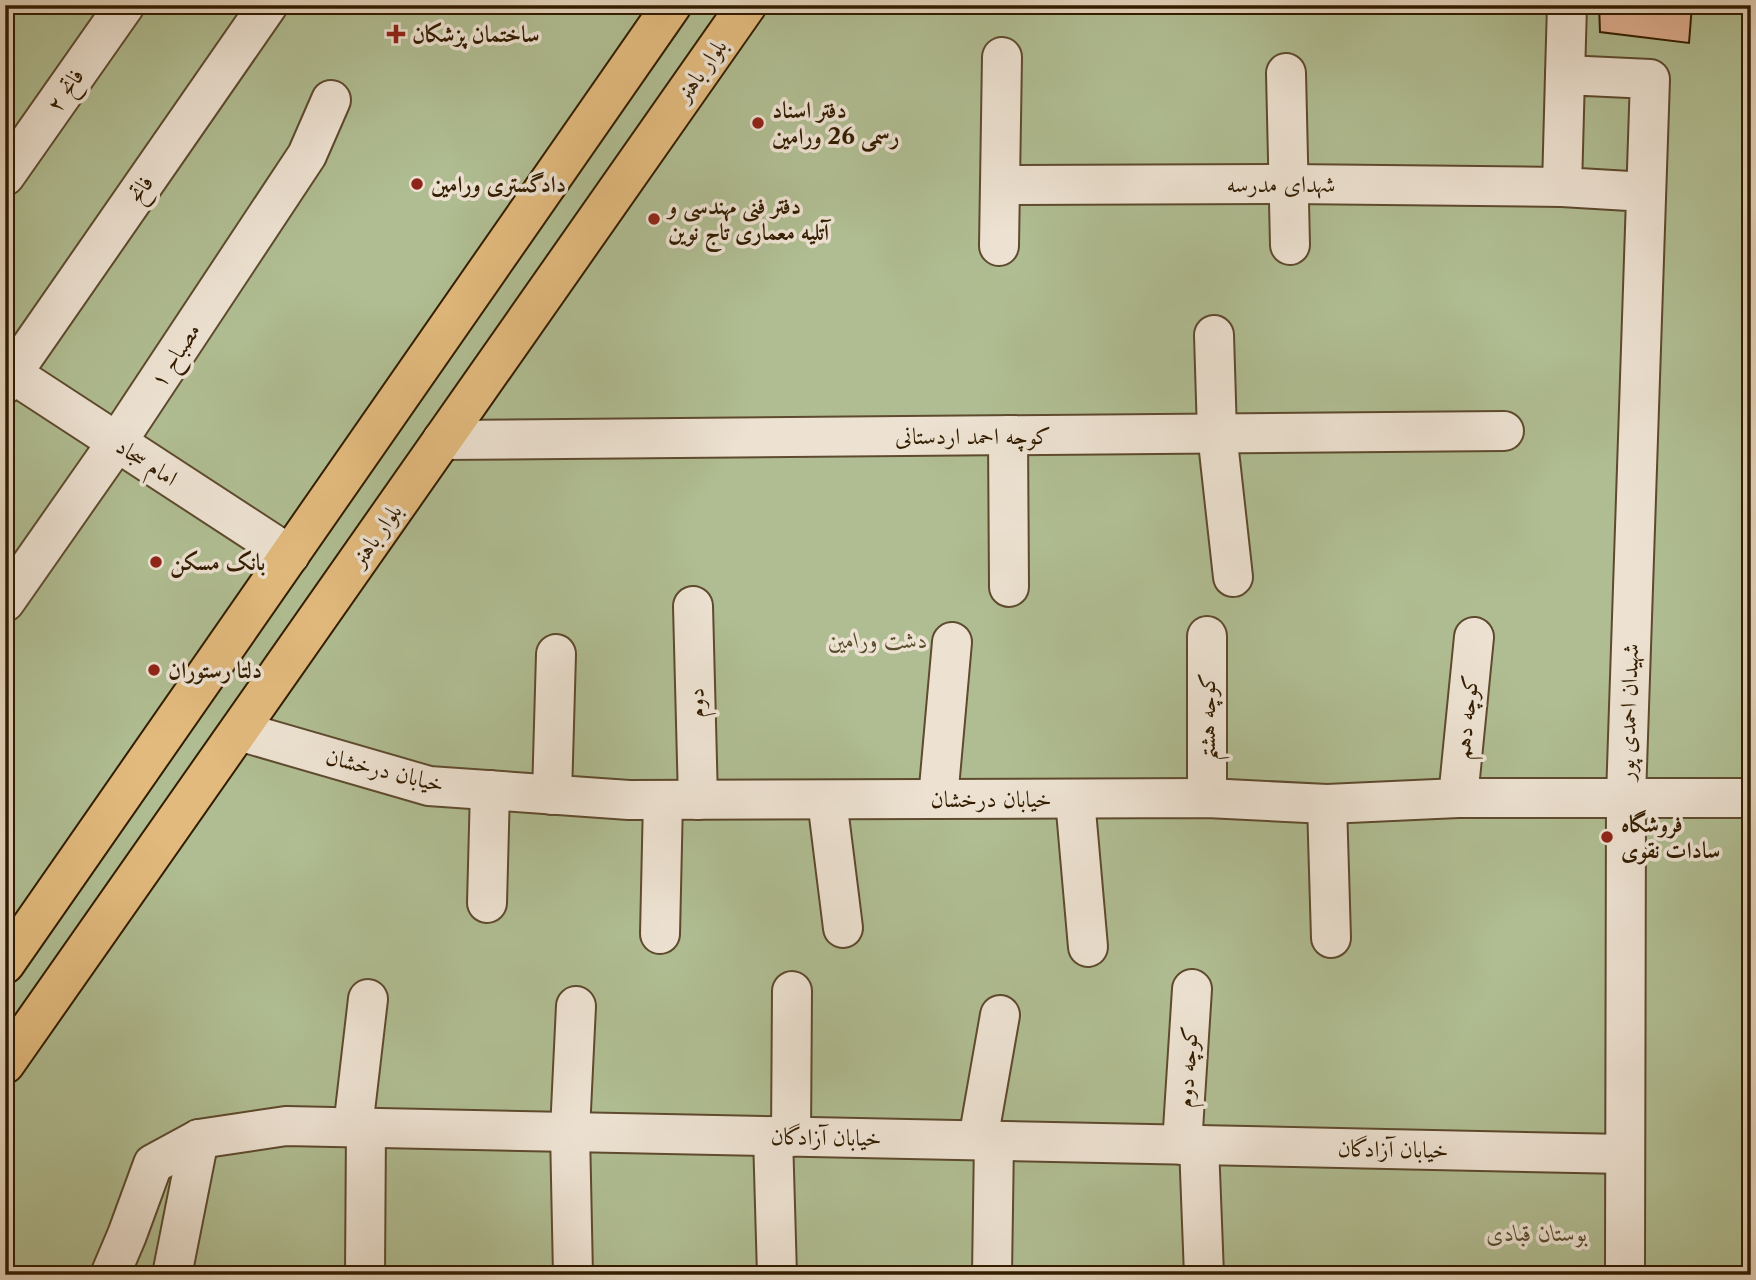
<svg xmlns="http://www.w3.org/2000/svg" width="1756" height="1280" font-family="'Libre Caslon Text',Amiri,serif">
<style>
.green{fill:#b0bd92;stroke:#716c49;stroke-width:2}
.building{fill:#e2b192;stroke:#321c00;stroke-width:2}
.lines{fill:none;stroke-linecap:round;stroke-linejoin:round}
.minor-casing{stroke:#5e4a2e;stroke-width:42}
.major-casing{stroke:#321c00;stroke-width:42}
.minor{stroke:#ede2d2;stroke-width:38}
.major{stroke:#e2ba7d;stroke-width:38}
.poi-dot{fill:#8f2418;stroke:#ede2d2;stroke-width:2.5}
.labels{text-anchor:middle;stroke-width:7;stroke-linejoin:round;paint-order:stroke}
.poi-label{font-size:23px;font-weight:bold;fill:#321c00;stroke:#ede2d2;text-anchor:start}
.street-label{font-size:23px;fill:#321c00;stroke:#ede2d2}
.park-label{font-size:23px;font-style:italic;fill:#584c2c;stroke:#ede2d2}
</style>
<rect width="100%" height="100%" fill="#e3d3ba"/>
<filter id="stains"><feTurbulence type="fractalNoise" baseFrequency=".00286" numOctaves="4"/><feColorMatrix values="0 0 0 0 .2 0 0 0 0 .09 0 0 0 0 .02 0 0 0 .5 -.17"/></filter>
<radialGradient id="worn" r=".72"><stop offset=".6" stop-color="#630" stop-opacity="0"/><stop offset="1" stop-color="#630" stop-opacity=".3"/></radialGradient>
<rect class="green" x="5" y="5" width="1746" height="1270"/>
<g class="building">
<polygon points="1599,5 1692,5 1689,43 1600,32"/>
<polygon points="1719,5 1751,5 1751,10 1718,10"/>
</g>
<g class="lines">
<g class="minor-casing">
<g id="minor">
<polyline points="1286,73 1290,245"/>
<polyline points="1565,75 1567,5"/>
<polyline points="5,176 125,5"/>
<polyline points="1000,185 1290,184 1562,187"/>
<polyline points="999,246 1002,57"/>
<polyline points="1214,335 1217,433 1233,577"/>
<polyline points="5,369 290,555"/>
<polyline points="5,384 268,5"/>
<polyline points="1008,435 1009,587"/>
<polyline points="442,440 1504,431"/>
<polyline points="5,602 117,442 307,155 331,100"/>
<polyline points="693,606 698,800"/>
<polyline points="239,731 429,786 629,800 1207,798 1327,804 1458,798 1751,798"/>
<polyline points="552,795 556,654"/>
<polyline points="1207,798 1207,636"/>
<polyline points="1458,798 1474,637"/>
<polyline points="938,799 952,642"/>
<polyline points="1075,799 1088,947"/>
<polyline points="827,800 843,928"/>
<polyline points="1327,804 1331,938"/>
<polyline points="487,903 490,790"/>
<polyline points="660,934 663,800"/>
<polyline points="353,1128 368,999"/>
<polyline points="773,1136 777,1275"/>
<polyline points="791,1137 792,991"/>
<polyline points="978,1140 1000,1015"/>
<polyline points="1182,1145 1192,989"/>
<polyline points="1199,1145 1204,1275"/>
<polyline points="110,1275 127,1235 153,1164 199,1139 286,1126 1625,1154"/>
<polyline points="172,1275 199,1139"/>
<polyline points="365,1275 366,1128"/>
<polyline points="573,1275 570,1131 576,1006"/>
<polyline points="992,1275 994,1140"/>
<polyline points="1625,1275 1626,797 1650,79 1565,75 1562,187 1646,192"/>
</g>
</g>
<g class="major-casing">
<g id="major">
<polyline points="5,964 672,5"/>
<polyline points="5,1064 747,5"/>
</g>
</g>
<use href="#minor" class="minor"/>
<use href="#major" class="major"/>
</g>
<g class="poi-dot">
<path d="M392.5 23.5h7v7h7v7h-7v7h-7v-7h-7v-7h7z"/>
<circle cx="758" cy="123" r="7"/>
<circle cx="417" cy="184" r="7"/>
<circle cx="654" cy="219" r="7"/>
<circle cx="156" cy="562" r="7"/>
<circle cx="154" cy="670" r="7"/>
<circle cx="1607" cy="837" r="7"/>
</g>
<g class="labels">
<g class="poi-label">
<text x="412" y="42">ساختمان پزشکان</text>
<text x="772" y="118">دفتر اسناد<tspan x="772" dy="26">رسمی 26 ورامین</tspan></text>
<text x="431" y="192">دادگستری ورامین</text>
<text x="668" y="214">دفتر فنی مهندسی و<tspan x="668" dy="26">آتلیه معماری تاج نوین</tspan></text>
<text x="170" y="570">بانک مسکن</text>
<text x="168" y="678">دلتا رستوران</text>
<text x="1621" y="832">فروشگاه<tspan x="1621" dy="26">سادات نقوی</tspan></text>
</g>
<g class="street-label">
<text transform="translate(701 70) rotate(-55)" y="8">بلوار باهنر</text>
<text transform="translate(65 90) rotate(-55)" y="8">فاتح ۲</text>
<text x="1281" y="192">شهدای مدرسه</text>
<text transform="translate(140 189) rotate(-55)" y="8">فاتح</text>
<text transform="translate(175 355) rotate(-57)" y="8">مصباح ۱</text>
<text x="973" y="444">کوچه احمد اردستانی</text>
<text transform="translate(147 462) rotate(33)" y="8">امام سجاد</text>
<text transform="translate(376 535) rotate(-55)" y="8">بلوار باهنر</text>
<text transform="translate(696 703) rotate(-92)" y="8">دوم</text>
<text transform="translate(1628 712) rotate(-88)" y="8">شهیدان احمدی پور</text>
<text transform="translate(1207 717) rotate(-90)" y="8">کوچه هشتم</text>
<text transform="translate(1466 717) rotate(-84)" y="8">کوچه دهم</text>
<text transform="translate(385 770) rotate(14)" y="8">خیابان درخشان</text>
<text x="991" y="807">خیابان درخشان</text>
<text transform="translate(1187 1067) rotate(-86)" y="8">کوچه دوم</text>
<text transform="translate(826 1137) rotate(1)" y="8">خیابان آزادگان</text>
<text transform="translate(1393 1149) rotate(1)" y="8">خیابان آزادگان</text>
</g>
<g class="park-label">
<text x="878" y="648">دشت ورامین</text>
<text x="1537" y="1241">بوستان قبادی</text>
</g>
</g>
<rect width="1756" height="1280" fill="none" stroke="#e3d3ba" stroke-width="28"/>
<rect x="7" y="7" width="1742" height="1266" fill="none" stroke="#321c00" stroke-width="3.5"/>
<rect x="14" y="14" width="1728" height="1252" fill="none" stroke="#321c00" stroke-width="2"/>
<rect width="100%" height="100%" filter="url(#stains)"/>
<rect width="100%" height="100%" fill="url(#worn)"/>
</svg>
